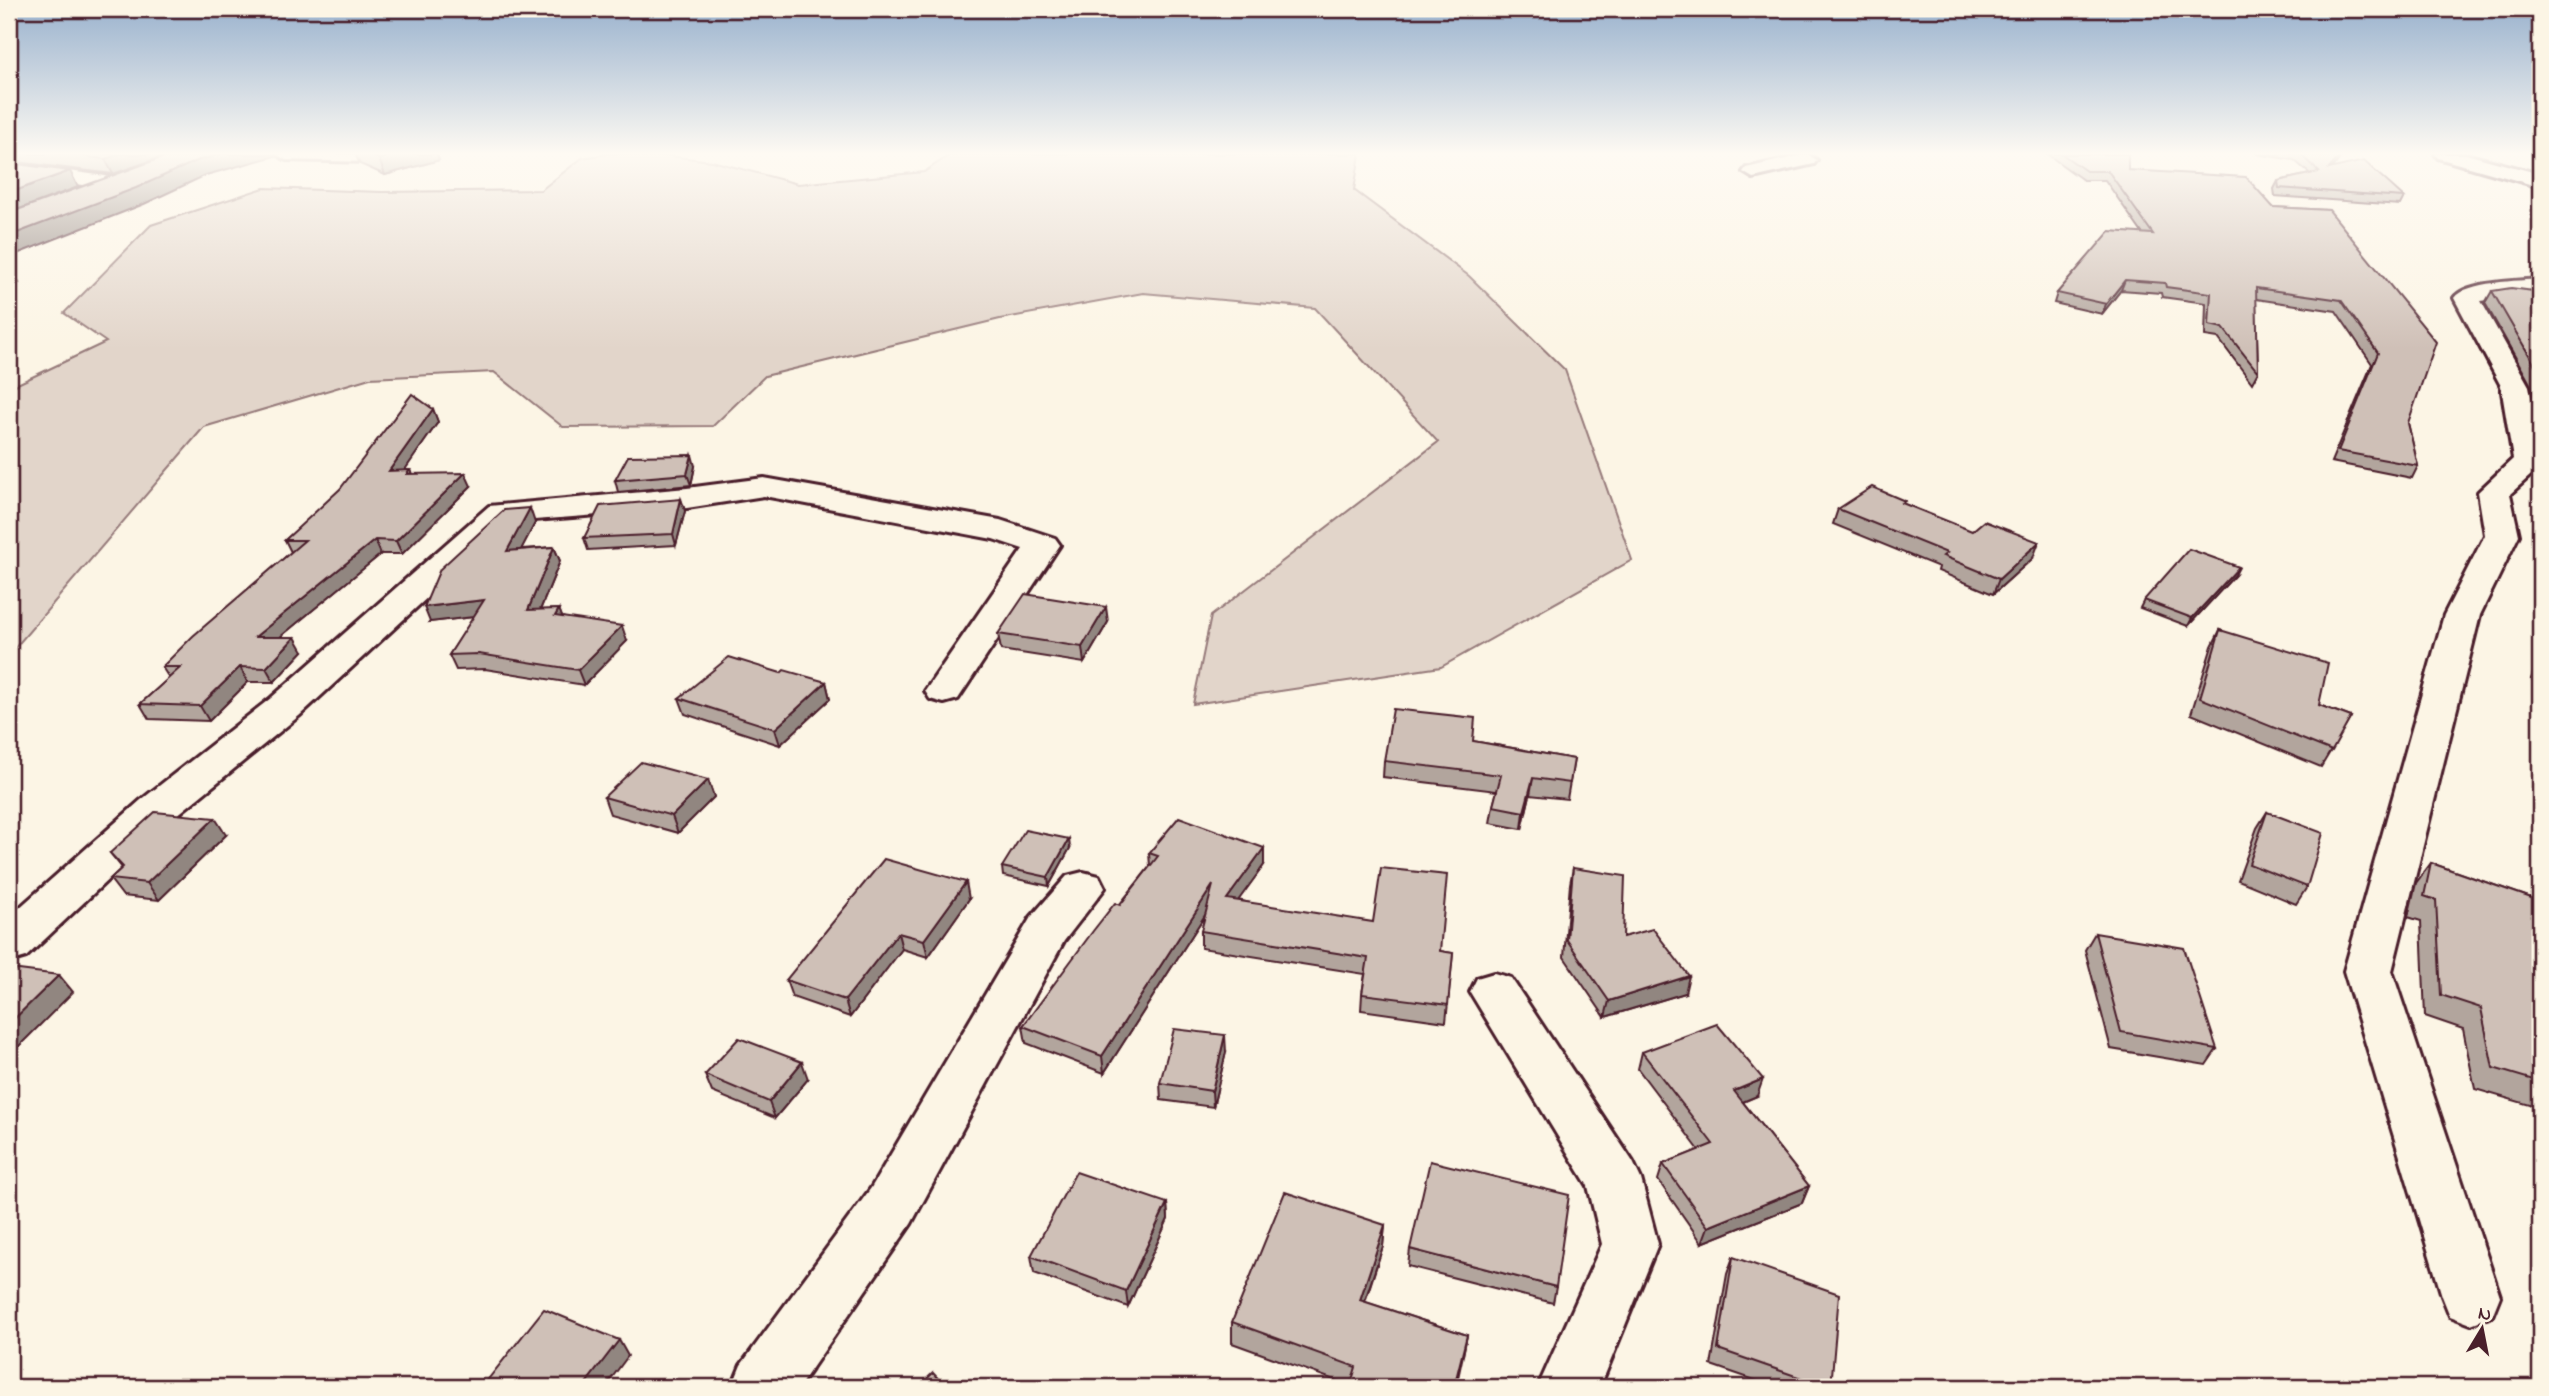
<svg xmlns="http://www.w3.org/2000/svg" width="2549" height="1396" font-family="'Indie Flower',sans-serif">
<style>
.green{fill:#e2d5ca;stroke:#967a7a;stroke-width:2}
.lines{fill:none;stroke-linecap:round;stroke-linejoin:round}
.minor-casing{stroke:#4a1f2b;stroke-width:6}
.major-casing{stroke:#4a1f2b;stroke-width:6}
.minor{fill:#fcf5e5;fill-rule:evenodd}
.major{fill:#fcf5e5;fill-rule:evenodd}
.wall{fill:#b2a59d;stroke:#4a1f2b;stroke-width:2}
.shaded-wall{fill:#918680;stroke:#4a1f2b;stroke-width:2}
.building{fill:#cfc0b7;stroke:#4a1f2b;stroke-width:2}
</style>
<rect width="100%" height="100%" fill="#fcf5e5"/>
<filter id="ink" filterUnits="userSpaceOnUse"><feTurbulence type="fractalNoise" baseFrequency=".0143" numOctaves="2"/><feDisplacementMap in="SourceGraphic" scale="14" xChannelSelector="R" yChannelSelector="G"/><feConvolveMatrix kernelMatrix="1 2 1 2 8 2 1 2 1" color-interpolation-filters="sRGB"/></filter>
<g filter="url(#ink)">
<polygon class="green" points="607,154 652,154 712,161 798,184 924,172 951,154 1360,154 1354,190 1469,276 1565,370 1632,560 1441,667 1193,704 1211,616 1438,442 1315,308 1143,293 1000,319 765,376 713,426 563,427 494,372 370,378 204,427 9,655 9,388 106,342 64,313 151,225 264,188 382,192 541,190 582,158"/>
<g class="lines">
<g class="minor-casing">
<g id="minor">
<polygon points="276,154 400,154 397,158 372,162 286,160"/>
<polygon points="1807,154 1817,160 1814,164 1753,178 1743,172 1746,168"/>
<polygon points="9,163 113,177 124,183 113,189 9,175"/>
<path d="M2540,279V293L2481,301L2529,386L2540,441V467L2510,494L2519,535L2480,615L2392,971L2500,1296L2492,1316L2471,1324L2450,1316L2442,1296L2344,971L2444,615L2485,535L2478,492L2513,459L2501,386L2454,298C2466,281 2520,281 2540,279Z"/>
<polygon points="764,478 1000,520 1055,538 1060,545 958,699 944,703 930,699 925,691 1023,549 993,539 764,496 687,508 509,522 299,716 171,820 26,957 9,962 9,917 141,800 271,698 489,506 687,488"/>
<polygon points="1083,872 1099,876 1105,888 1064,941 911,1224 799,1387 732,1387 741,1365 871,1188 1031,917 1067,876"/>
<polygon points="1494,973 1511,978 1633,1162 1641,1179 1658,1244 1600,1387 1538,1387 1602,1244 1588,1186 1470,992 1477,978"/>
</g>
</g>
<g class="major-casing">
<polygon id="major" points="2435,154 2466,154 2540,174 2540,187 2438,158"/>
</g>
<use href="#minor" class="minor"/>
<use href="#major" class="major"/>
</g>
<g class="wall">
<polygon points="9,154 170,154 113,174 9,161"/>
<polygon points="355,154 437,154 439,160 385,175 360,164"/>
<polygon points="2047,154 2128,154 2128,170 2273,207 2329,210 2408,423 2418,466 2412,478 2331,462 2372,364 2336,311 2256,299 2258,372 2252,383 2218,338 2205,336 2206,303 2162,297 2161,293 2121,290 2102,314 2054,303 2057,293 2142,233 2105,180 2083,180"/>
<polygon points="2256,154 2343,154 2332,169 2404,197 2400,205 2275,196 2274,189 2278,181 2310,174 2294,160"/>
<polygon points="2492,291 2540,305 2540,429 2531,385 2485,303"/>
<polygon points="433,409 438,422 404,470 410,470 412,474 471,486 402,554 381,554 280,637 303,651 274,682 248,682 209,721 149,719 140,704 169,678 162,667 291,552 285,540"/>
<polygon points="695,466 691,485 618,492 615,480"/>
<polygon points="681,499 685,511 676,545 588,550 584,538"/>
<polygon points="1904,504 2033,558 1993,594 1938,571 1939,567 1833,524 1838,509"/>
<polygon points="535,523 521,549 554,547 560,561 540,610 559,609 562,617 627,641 584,685 485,669 456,670 449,655 474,617 430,622"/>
<polygon points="2235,575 2188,626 2140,608 2144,600"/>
<polygon points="1108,622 1084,663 1001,650 998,634"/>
<polygon points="2220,630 2319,705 2351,717 2321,767 2191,714 2212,646"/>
<polygon points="2540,653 2540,682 2531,679"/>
<polygon points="781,673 826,682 830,699 780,745 685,714 679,698"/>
<polygon points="1473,741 1574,759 1567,799 1530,795 1522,829 1490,823 1493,806 1497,791 1383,777 1384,761"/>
<polygon points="708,780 714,797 678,833 610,814 604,797"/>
<polygon points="2267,812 2307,887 2296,904 2238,880 2257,828"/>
<polygon points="226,835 159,900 123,896 110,879 122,868 110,853"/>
<polygon points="1070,848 1049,886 1003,876 1002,867"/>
<polygon points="1149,853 1264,865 1238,900 1440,951 1453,953 1446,1022 1361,1010 1362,994 1365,974 1201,948 1201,931 1205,915 1104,1073 1026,1043 1023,1026 1150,866"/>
<polygon points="2431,863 2540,901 2540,1108 2475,1089 2463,1029 2425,1016 2421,921 2408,917 2416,883"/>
<polygon points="1573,868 1623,937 1685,993 1605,1017 1564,957 1570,884"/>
<polygon points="969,899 928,957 902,949 850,1017 792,997 786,980"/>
<polygon points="2095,933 2217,1049 2206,1065 2111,1049 2085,950"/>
<polygon points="1226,1052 1213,1107 1161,1100 1160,1083"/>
<polygon points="1642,1052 1757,1096 1743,1102 1809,1186 1802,1203 1702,1243 1658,1180 1663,1164 1699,1150 1638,1069"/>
<polygon points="705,1075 808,1079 775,1118 712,1092"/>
<polygon points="1167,1203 1168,1219 1128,1307 1034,1273 1031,1256"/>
<polygon points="1385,1225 1383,1246 1365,1302 1467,1335 1463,1355 1351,1386 1232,1343 1232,1322"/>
<polygon points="1410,1249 1556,1287 1553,1303 1408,1266"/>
<polygon points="1733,1257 1831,1387 1775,1387 1711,1365 1727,1274"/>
</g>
<g class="shaded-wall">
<polygon points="119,154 170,154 113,174 105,159"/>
<polygon points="221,154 275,154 275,156 206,175 144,204 9,257 9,236 199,160"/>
<polygon points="400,154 437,154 439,160 385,175 379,159"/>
<polygon points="2341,154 2343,154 2326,177 2329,169"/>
<polygon points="70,171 78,187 9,213 9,193"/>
<polygon points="9,265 19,283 9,287"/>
<polygon points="2125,280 2121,290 2102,314 2106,304"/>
<polygon points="433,409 438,422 395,484 389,471"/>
<polygon points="692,455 695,466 691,485 687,474"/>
<polygon points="465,473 471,486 402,554 396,541"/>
<polygon points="681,499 685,511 676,545 673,534"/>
<polygon points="530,508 535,523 513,565 507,551"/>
<polygon points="375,540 381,554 263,651 255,637"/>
<polygon points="2039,542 2033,558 1993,594 1999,579"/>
<polygon points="554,547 560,561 534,625 528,610"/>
<polygon points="2239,567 2235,575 2188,626 2192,618"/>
<polygon points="484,600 491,615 430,622 424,607"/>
<polygon points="1106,607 1108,622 1084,663 1082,647"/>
<polygon points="559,609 565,624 555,616"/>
<polygon points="622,626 627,641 584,685 578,670"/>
<polygon points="295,637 303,651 274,682 266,668"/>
<polygon points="240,667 248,682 209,721 200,706"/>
<polygon points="826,682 830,699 780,745 775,729"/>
<polygon points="1533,778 1530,795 1522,829 1524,812"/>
<polygon points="708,780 714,797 678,833 672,816"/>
<polygon points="215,818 226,835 159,900 147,883"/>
<polygon points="1069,839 1070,848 1049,886 1048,877"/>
<polygon points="1264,848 1264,865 1227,916 1227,899"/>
<polygon points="966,882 969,899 928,957 924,940"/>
<polygon points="1213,885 1214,901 1104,1073 1102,1056"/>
<polygon points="898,933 902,949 850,1017 845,1000"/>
<polygon points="59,975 73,992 9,1056 9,1024"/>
<polygon points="1689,976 1685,993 1605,1017 1609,1001"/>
<polygon points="1225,1035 1226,1052 1213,1107 1212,1091"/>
<polygon points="802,1062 808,1079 775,1118 769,1102"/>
<polygon points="1763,1079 1757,1096 1728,1108 1734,1091"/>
<polygon points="1809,1186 1802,1203 1702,1243 1708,1227"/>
<polygon points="1167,1203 1168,1219 1128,1307 1126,1291"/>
<polygon points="1385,1225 1383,1246 1358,1321 1360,1300"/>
<polygon points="1467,1335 1463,1355 1456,1387 1454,1387"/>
<polygon points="619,1340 628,1356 605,1387 583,1387"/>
</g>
<g class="building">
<polygon points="64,154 119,154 105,159"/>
<polygon points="172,154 221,154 199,160 136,188 9,236 9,213"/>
<polygon points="366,154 400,154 379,159"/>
<polygon points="2062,154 2128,154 2128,170 2246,177 2273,207 2329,210 2436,342 2408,423 2418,466 2338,451 2378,353 2341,300 2256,288 2258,372 2223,328 2209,325 2211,293 2166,287 2165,283 2125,280 2106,304 2057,293 2110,231 2153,234 2108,171 2086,171"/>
<polygon points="2300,154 2341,154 2329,169 2364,161 2404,197 2279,188 2278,181 2319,172"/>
<polygon points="9,163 70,171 9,193"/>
<polygon points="2511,288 2533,291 2540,305 2540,377 2539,372 2492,291"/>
<polygon points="412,394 433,409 389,471 410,470 407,474 465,473 396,541 375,540 255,637 295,637 266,668 240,667 200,706 140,704 181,667 162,667 193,636 305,540 285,540 340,489"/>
<polygon points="692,455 687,474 615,480 628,456"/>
<polygon points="1872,487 1905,501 1902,503 1972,531 1984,521 2039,542 1999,579 1943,556 1947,553 1838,509"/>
<polygon points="681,499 673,534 584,538 600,506"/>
<polygon points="530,508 507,551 554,547 528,610 559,609 555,616 622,626 578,670 479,654 449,655 484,600 424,607 440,569 504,510"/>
<polygon points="2189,549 2239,567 2192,618 2144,600"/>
<polygon points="1025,594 1106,607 1082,647 998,634"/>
<polygon points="2220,630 2328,663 2319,705 2351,717 2332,751 2200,698"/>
<polygon points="729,657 781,673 784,670 826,682 775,729 679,698"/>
<polygon points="1393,709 1475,718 1473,741 1574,759 1570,783 1533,778 1524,812 1493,806 1501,775 1384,761"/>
<polygon points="641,762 708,780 672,816 604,797"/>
<polygon points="155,812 215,818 147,883 110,879 123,867 110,853"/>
<polygon points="2267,812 2323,833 2307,887 2249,864"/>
<polygon points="1179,817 1264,848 1227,899 1373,922 1381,868 1447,875 1440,951 1453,953 1448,1005 1362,994 1368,958 1201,931 1213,885 1102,1056 1023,1026 1093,931 1115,903 1120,905 1158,856 1149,853"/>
<polygon points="1025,830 1069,839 1048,877 1002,867"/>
<polygon points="884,859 966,882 924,940 898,933 845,1000 786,980"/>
<polygon points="2431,863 2540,901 2540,1082 2493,1068 2481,1008 2441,995 2436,900 2424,896"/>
<polygon points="1573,868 1625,876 1623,937 1653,929 1689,976 1609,1001 1567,940"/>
<polygon points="2095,933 2184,948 2217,1049 2121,1032"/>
<polygon points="11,969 59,975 9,1024 9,972"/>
<polygon points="1717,1024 1763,1079 1734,1091 1809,1186 1708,1227 1663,1164 1713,1144 1642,1052"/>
<polygon points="1174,1029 1225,1035 1212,1091 1160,1083"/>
<polygon points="739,1038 802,1062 769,1102 705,1075"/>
<polygon points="1430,1161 1569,1195 1556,1287 1410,1249"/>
<polygon points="1076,1172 1167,1203 1126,1291 1031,1256"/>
<polygon points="1285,1192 1385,1225 1360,1300 1467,1335 1454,1387 1350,1387 1356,1367 1232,1322"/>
<polygon points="1733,1257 1839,1294 1831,1387 1827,1387 1718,1349"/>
<polygon points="544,1309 619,1340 583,1387 482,1387"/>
<polygon points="933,1373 946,1387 918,1387"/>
</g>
</g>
<linearGradient id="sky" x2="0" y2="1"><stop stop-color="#98b1cd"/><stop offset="0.44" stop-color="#fefaf3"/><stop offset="1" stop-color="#fefaf3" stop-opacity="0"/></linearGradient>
<rect width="2549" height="349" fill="url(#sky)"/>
<rect width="2549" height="1396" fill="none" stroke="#fcf5e5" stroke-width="35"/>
<rect x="18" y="18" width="2514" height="1361" fill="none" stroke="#4a1f2b" stroke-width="2.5" filter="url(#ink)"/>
<g transform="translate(2482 1329) rotate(10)" stroke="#fcf5e5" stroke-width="5" paint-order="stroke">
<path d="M0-5L12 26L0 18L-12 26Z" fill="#4a1f2b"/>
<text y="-10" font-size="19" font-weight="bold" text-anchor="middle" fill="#4a1f2b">N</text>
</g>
</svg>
